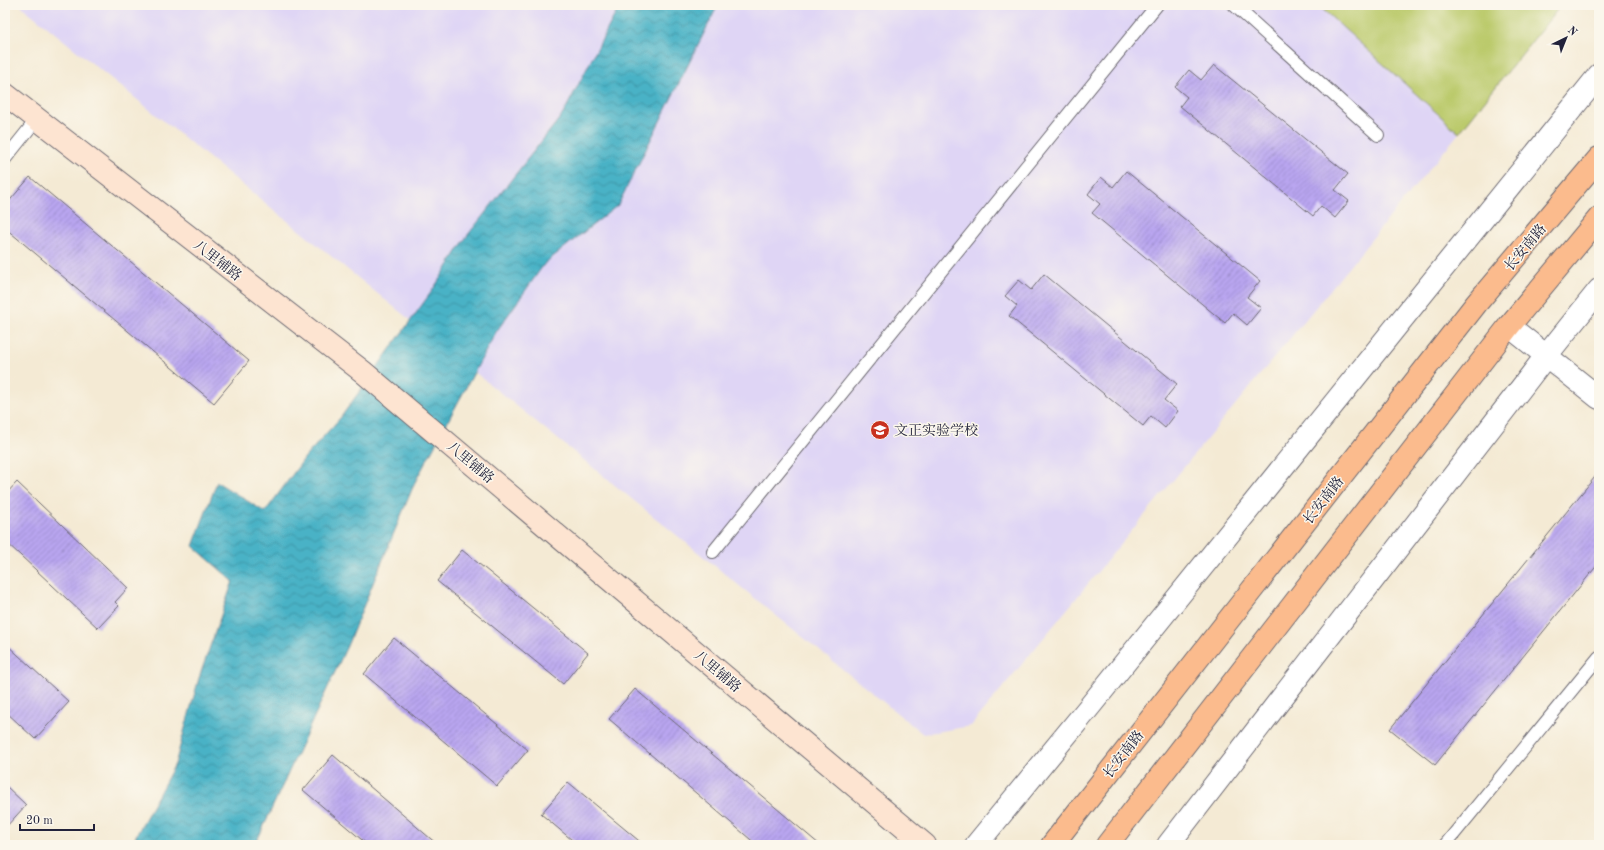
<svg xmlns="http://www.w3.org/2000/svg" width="1604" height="850" font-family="'Old Standard TT','Noto Serif SC',serif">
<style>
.built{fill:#dfd5f5}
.grass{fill:#bbca6c;stroke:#6e7654}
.water{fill:url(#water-waves);stroke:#356a80}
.building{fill:url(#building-hatch)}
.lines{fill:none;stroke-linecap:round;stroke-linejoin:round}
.lane-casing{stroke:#6c6871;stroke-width:14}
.street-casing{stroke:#6c6871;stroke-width:24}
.secondary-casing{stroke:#6c6871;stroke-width:24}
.primary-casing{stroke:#6c6871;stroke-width:24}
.lane{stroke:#fff;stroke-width:12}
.street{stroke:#fff;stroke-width:22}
.secondary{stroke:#fde4d1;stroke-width:22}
.primary{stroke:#fbbb8d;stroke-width:22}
.labels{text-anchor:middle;stroke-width:3;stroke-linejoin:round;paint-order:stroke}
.street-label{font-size:14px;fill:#22223b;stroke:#fbf7ec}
.poi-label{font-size:14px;fill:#22223b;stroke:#fbf7ec;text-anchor:start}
</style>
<defs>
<pattern id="water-waves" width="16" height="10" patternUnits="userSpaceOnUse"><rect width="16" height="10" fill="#48b2c6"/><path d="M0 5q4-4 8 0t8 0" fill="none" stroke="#3c90a2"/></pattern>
<pattern id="building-hatch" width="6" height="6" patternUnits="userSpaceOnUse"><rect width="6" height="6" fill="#b9a6f0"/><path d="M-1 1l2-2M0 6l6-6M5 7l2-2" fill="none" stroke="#9687c4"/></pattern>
</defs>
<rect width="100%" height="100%" fill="#fbf7ec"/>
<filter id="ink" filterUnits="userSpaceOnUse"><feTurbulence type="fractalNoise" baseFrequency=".025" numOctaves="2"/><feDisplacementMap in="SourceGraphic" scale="8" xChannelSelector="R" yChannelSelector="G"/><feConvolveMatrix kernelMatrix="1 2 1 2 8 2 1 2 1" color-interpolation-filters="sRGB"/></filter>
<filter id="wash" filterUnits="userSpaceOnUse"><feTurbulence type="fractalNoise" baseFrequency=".012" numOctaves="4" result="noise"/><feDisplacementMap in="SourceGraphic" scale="16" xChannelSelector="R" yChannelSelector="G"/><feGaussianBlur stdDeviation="0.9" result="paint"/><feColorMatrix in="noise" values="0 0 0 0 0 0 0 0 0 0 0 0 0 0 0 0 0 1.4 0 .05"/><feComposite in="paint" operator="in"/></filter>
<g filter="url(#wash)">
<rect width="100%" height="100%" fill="#f4ead4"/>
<polygon class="built" points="20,5 1561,5 1459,133 971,726 923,734"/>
<polygon class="grass" points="1318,5 1561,5 1459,133"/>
<polygon class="water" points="620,5 718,5 618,205 545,263 496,332 415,482 347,646 255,845 131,845 175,764 199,678 233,581 193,546 217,482 265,512 306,456 341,417 432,291 467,236 563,114"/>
<g id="blocks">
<g class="building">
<polygon points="1214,65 1348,174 1335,190 1349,201 1335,218 1321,206 1313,216 1180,106 1187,97 1175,87 1189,70 1201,80"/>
<polygon points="1126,171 1260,281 1247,297 1261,308 1247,325 1233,313 1225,323 1092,213 1100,204 1088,194 1101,177 1113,187"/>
<polygon points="30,177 249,361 214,403 5,228 5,206"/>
<polygon points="1044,274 1177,384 1164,400 1178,411 1165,428 1151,416 1143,426 1009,316 1017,306 1005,296 1019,280 1031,290"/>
<polygon points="1599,472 1599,563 1435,765 1390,729"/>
<polygon points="17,482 128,588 115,602 119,606 98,628 5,541 5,495"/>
<polygon points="462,550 588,653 563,684 437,581"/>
<polygon points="394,638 528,750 497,786 364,674"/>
<polygon points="5,643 69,702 35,739 5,711"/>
<polygon points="635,689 820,845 757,845 609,719"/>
<polygon points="333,755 438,845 368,845 303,790"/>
<polygon points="568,782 644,845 578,845 541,814"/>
<polygon points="5,785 26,805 5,828"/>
</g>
</g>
</g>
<g filter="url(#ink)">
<use href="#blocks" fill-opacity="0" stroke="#6c6871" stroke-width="1"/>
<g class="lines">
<g class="lane-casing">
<g id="lane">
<polyline points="1234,5 1378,135"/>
<polyline points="5,159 37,119"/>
<polyline points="713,552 1157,5"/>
<polyline points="1445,845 1599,657"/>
</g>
</g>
<g class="street-casing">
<g id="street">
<polyline points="1509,326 1599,398"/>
<polyline points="976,845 1090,706 1599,75"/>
<polyline points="1168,845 1546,356 1599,290"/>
</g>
</g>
<g class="secondary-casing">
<polyline id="secondary" points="5,94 362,371 925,845"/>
</g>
<g class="primary-casing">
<g id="primary">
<polyline points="1052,845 1476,304 1599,158"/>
<polyline points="1107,845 1509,326 1599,218"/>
</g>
</g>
<use href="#lane" class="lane"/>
<use href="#street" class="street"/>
<use href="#secondary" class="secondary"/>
<use href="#primary" class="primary"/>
</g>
</g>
<defs>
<g id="school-disc" transform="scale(1)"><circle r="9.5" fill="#c8321e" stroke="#fbf7ec"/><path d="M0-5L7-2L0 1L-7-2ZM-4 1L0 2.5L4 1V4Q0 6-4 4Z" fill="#fff"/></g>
</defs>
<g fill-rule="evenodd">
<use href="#school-disc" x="880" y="430"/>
</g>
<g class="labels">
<g class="street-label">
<text transform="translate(1525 247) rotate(-50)" y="5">长安南路</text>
<text transform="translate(218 260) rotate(38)" y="5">八里铺路</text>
<text transform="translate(471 462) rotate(40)" y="5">八里铺路</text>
<text transform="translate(1323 500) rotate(-52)" y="5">长安南路</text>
<text transform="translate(718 671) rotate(40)" y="5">八里铺路</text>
<text transform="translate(1123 754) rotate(-52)" y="5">长安南路</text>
</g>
<g class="poi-label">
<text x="894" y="435">文正实验学校</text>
</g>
</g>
<rect width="1604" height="850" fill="none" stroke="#fbf7ec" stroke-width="20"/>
<g transform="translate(1566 38) rotate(43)" stroke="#fbf7ec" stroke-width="3" paint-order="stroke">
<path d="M0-3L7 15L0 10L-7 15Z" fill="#22223b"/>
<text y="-6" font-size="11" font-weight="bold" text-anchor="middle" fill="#22223b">N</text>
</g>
<path d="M20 824v6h74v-6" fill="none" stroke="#22223b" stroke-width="2"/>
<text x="26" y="824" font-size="12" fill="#22223b" stroke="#fbf7ec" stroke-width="3" paint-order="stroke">20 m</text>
</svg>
